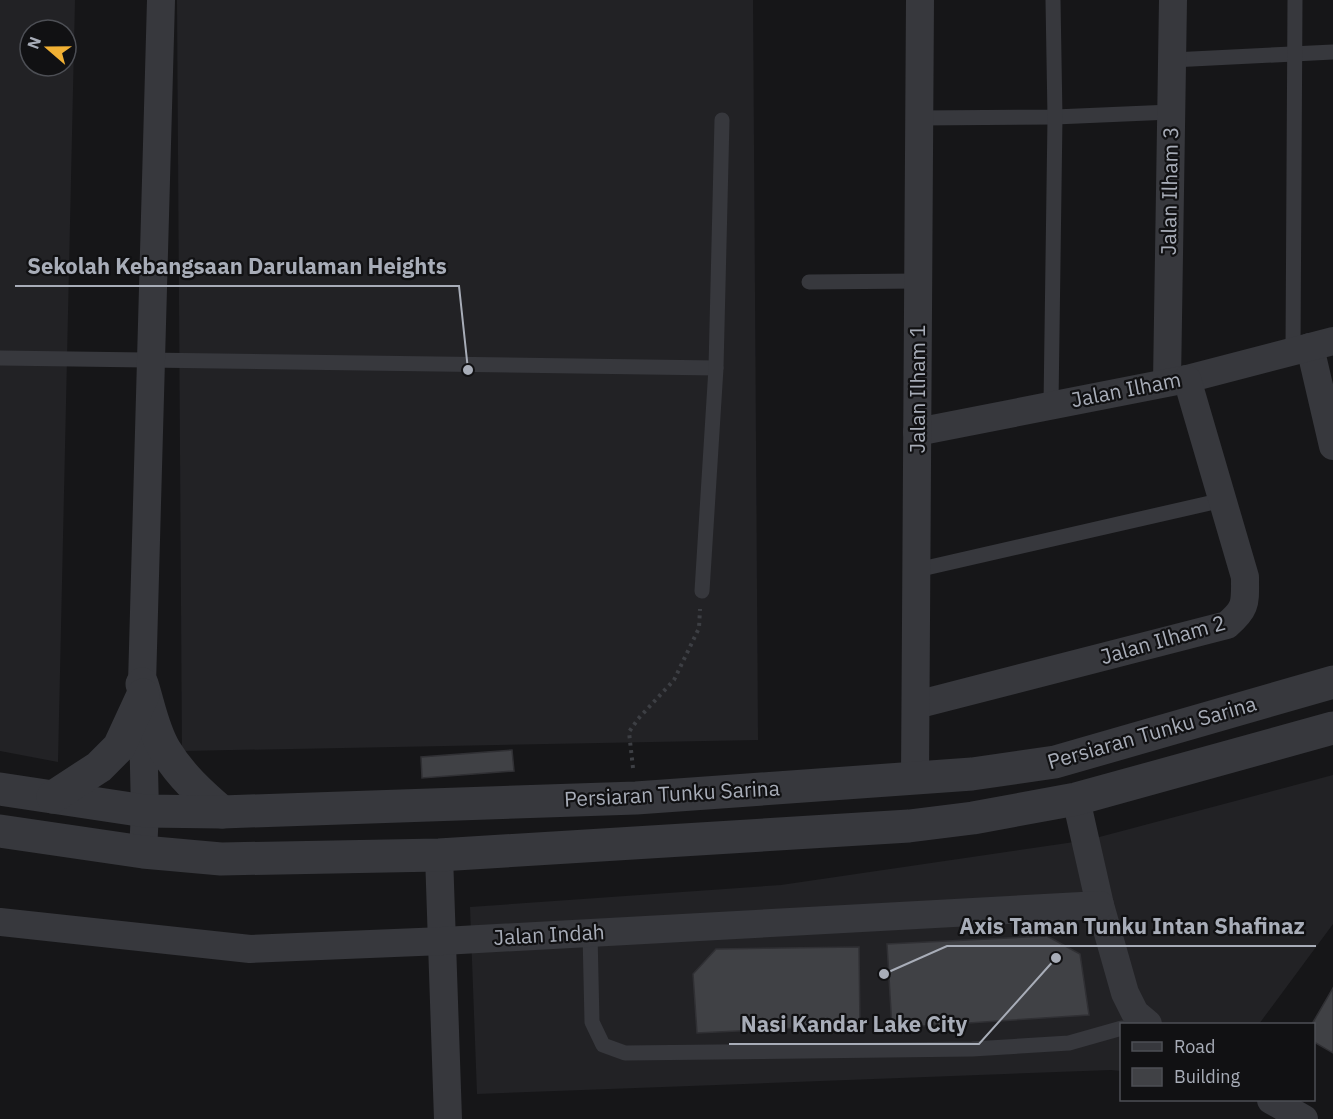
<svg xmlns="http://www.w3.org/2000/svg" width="1333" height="1119" font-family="'IBM Plex Sans',sans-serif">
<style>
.built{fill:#222225;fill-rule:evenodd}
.building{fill:#404145;stroke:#303034;stroke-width:1.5}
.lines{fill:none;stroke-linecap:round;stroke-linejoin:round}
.path{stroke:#3d3f44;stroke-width:4;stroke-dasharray:3 4.5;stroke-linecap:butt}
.service{stroke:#37383d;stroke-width:15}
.minor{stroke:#37383d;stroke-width:28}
.tertiary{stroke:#37383d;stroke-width:33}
.labels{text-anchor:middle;stroke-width:4.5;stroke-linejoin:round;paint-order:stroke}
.street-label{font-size:21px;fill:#a8adb8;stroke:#111113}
.leader{fill:none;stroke:#a8adb8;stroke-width:2}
.callout-dot{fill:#a8adb8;stroke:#111113;stroke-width:2}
.callout-label{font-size:22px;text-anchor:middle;font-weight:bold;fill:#a8adb8;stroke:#111113;stroke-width:4.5;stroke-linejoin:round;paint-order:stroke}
</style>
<rect width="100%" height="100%" fill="#161618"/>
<g class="built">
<path d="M0,0H75L58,762L0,751ZM30,30H66V66H30Z"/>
<polygon points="177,0 753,0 758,740 182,751"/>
<polygon points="1333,775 1333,924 1259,1024 1122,1024 1121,1071 1111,1070 477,1094 470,907 781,885 1088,840"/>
</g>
<g class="building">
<polygon points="512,750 514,771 422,778 421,757"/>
<polygon points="1047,936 1080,954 1089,1015 892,1028 887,944"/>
<polygon points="859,947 860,1025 697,1033 693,974 716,949"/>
<polygon points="1333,988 1333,1053 1314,1042 1312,1024"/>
</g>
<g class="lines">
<polyline class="path" points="633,768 629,732 638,719 674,680 699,628 700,609"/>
<g class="service">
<polyline points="1172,60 1333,52"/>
<polyline points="919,118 1055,117 1171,112"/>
<polyline points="809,282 919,281"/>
<polyline points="1293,351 1295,0"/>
<polyline points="0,358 716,368"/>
<polyline points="1051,405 1055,117 1053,0"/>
<polyline points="917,570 1223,500"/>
<polyline points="702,591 716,368 722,120"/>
<polyline points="590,933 592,1022 603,1045 625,1053 972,1049 1069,1043 1122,1028"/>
</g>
<g class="minor">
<polyline points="1310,347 1333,446"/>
<polyline points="1167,382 1173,0"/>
<polyline points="917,432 1187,379 1333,341"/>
<path d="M916,705L1227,625C1247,608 1245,603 1245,577L1187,379"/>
<polyline points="915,778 920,0"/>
<polyline points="1076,799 1100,905 1125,993 1135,1013 1148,1024"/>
<polyline points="143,852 145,811 142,684 161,0"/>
<polyline points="439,855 448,1119"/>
<polyline points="0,922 250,949 443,941 1100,905"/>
<polyline points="1271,1100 1304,1119"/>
</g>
<g class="tertiary">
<path d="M142,684C149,706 153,730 165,750C180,775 201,794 222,812"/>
<polyline points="0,789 145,811 222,812 636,798 972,774 1055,762 1333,682"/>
<polyline points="53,797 99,767 119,747 143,695"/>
<polyline points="0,831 143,852 221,859 439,855 909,826 973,818 1076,799 1333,728"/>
</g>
</g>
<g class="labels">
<g class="street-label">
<text transform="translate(1170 191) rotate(-89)" y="7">Jalan Ilham 3</text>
<text transform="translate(918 389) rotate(-90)" y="7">Jalan Ilham 1</text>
<text transform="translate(1126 390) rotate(-11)" y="7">Jalan Ilham</text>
<text transform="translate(1163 640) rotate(-16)" y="7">Jalan Ilham 2</text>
<text transform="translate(1152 733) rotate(-16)" y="7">Persiaran Tunku Sarina</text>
<text transform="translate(672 794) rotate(-3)" y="7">Persiaran Tunku Sarina</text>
<text transform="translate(549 935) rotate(-3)" y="7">Jalan Indah</text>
</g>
</g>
<path class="leader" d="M468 370L459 286H15M884 974L947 946H1316M1056 958L979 1044H729"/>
<g class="callout-dot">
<circle cx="468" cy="370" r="6"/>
<circle cx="884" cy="974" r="6"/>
<circle cx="1056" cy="958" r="6"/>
</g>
<g class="callout-label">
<text x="237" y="274">Sekolah Kebangsaan Darulaman Heights</text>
<text x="1132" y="934">Axis Taman Tunku Intan Shafinaz</text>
<text x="854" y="1032">Nasi Kandar Lake City</text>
</g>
<rect x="1120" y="1023" width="195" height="78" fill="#111113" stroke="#4d4f55" stroke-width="1.5"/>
<rect x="1132" y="1042" width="30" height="9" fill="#37383d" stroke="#4d4f55" stroke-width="1.5"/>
<text x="1174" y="1053" font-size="18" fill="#a8adb8">Road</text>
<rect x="1132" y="1068" width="30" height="18" fill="#404145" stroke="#4d4f55" stroke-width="1.5"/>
<text x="1174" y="1083" font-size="18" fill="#a8adb8">Building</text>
<g transform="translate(48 48) rotate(290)"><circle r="28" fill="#111113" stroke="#4d4f55" stroke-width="1.5"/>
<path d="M0-4.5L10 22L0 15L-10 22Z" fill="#f2b134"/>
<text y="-9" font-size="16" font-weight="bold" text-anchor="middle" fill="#a8adb8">N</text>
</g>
</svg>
